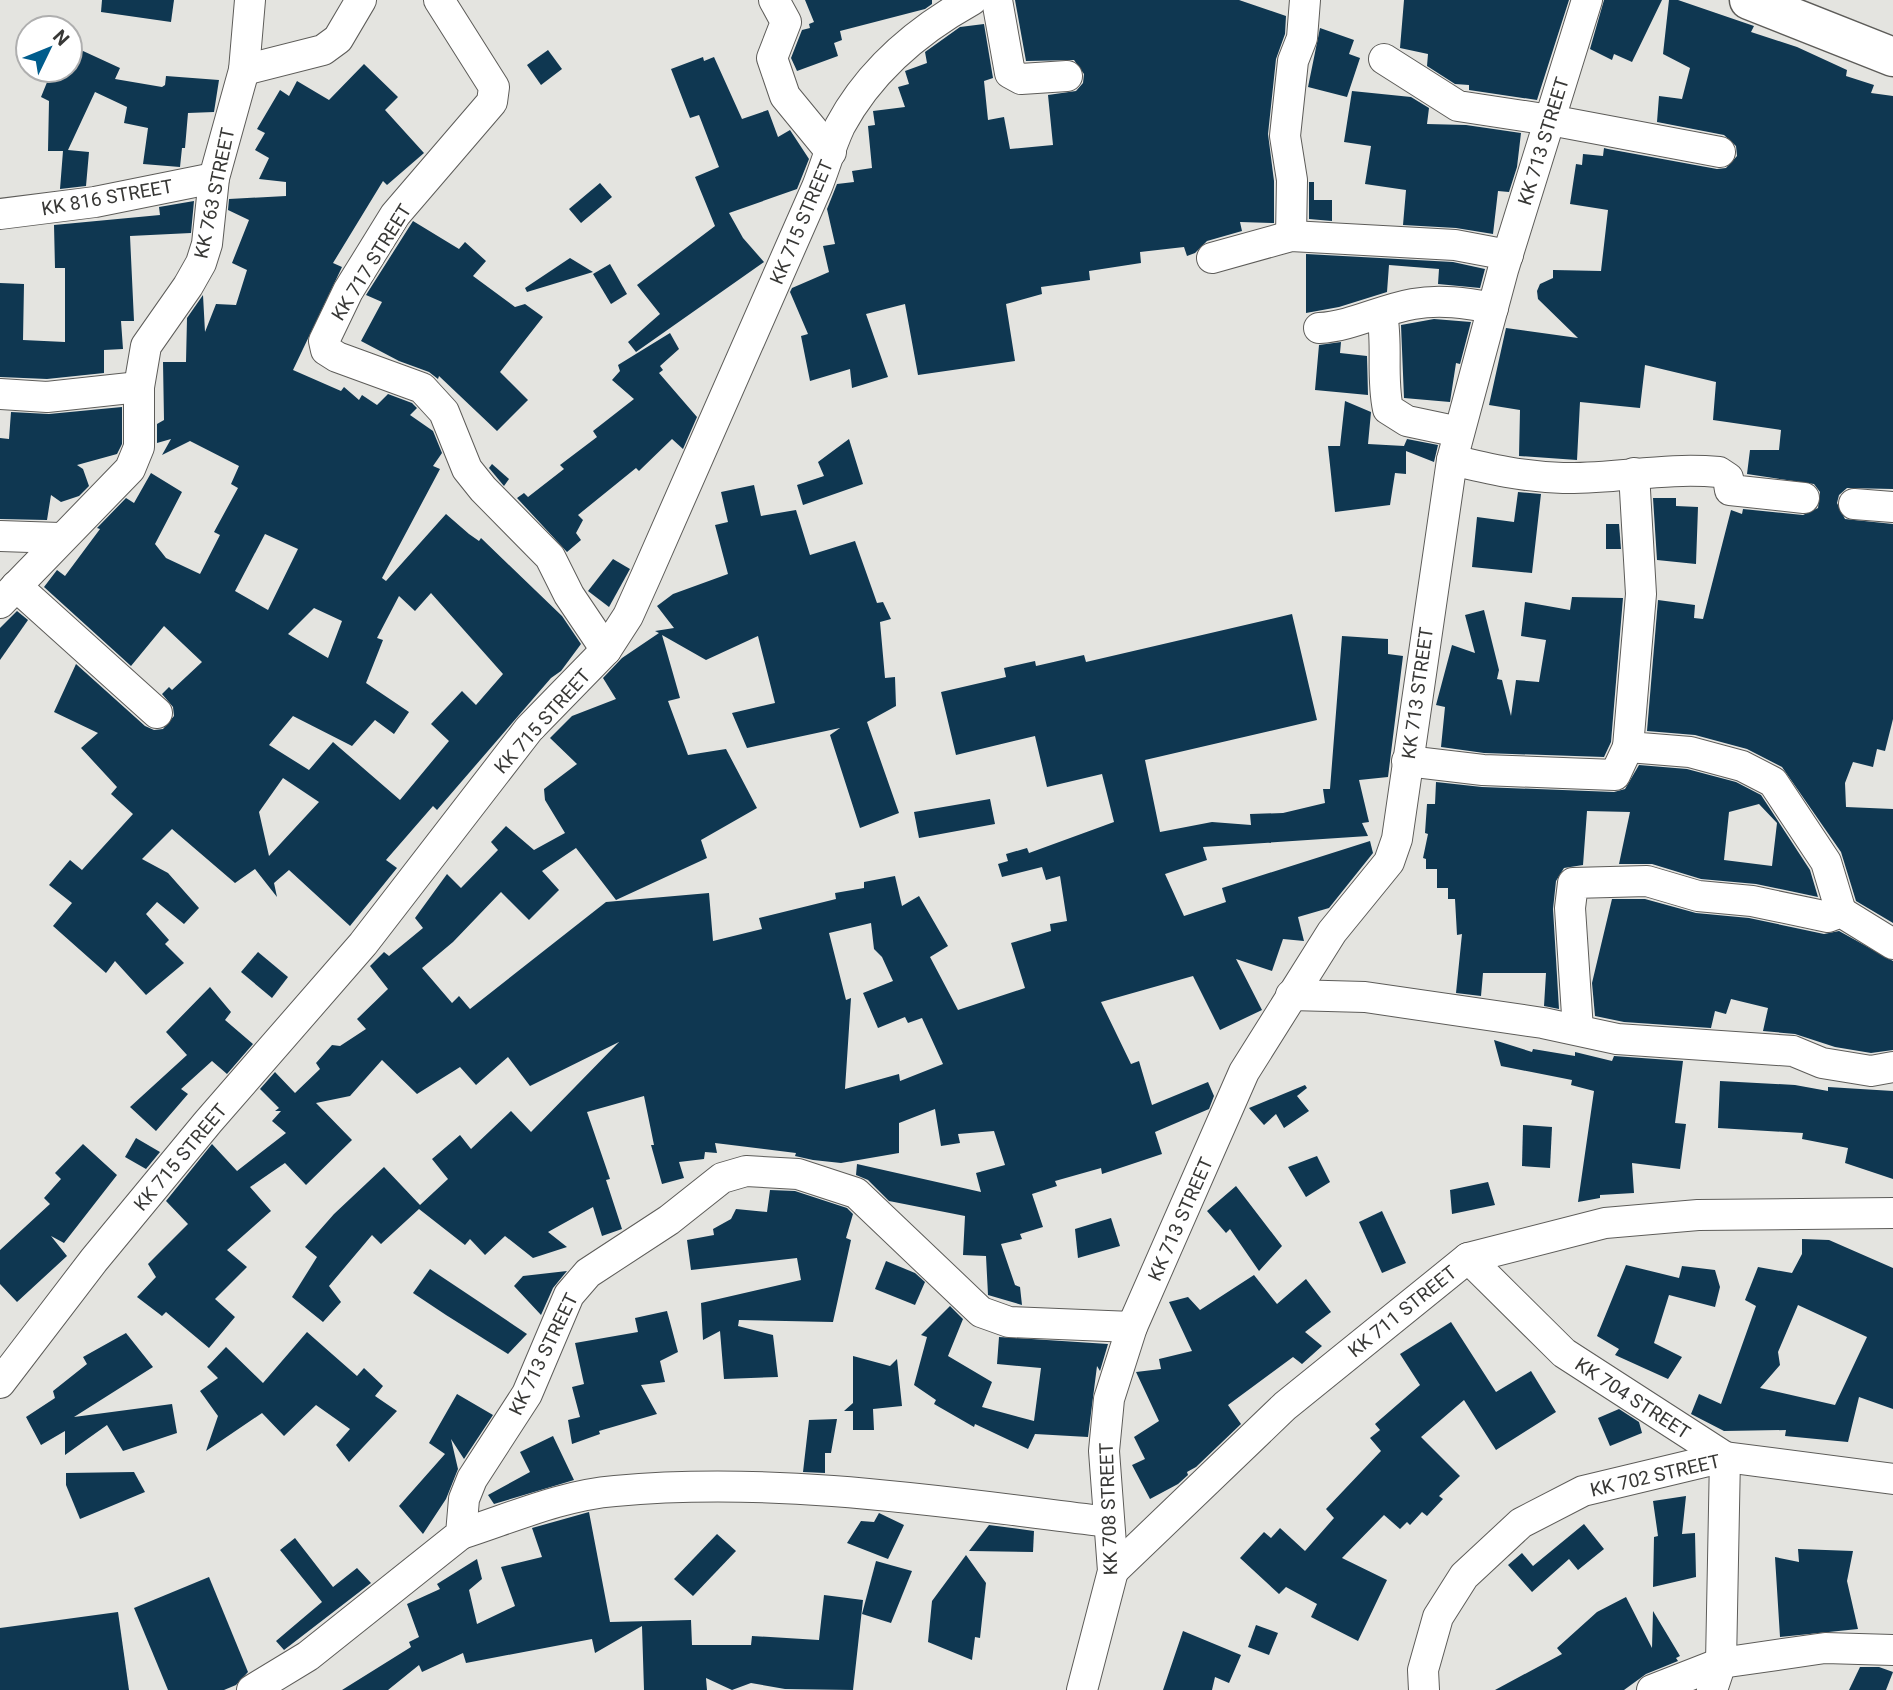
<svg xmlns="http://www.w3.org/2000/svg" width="1893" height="1690" font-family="Roboto,sans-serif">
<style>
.building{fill:#0f3751;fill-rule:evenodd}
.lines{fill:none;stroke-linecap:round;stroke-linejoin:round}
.minor-casing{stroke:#5d5c59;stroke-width:32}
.major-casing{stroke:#5d5c59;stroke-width:41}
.minor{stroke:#fff;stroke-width:30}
.major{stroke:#fff;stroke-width:38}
.labels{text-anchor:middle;stroke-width:7;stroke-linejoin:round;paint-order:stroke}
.street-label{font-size:19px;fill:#383836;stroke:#fff}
</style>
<rect width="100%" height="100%" fill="#e4e4e0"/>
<g class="building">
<polygon points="102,0 174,0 171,22 101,12"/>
<polygon points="805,0 932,0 932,4 925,9 840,31 842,40 834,43 838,56 797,71 791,58 802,30 810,28 809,24 814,22"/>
<polygon points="1015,0 1239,0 1286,16 1285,34 1276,59 1268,134 1274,181 1274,223 1240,222 1242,231 1207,241 1195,253 1187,256 1184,247 1140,252 1141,263 1089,271 1090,280 1041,287 1042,294 1006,304 1015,361 918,375 905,304 866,314 888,377 852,388 850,369 810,381 801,336 808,334 790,292 792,288 829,272 823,246 835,244 827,209 837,184 854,182 852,171 872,168 868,126 875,125 873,111 905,107 898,87 909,84 905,71 927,63 925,52 960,27 984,24 993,78 984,81 988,120 1004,117 1010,149 1053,145 1048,95 1076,91 1083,83 1084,74 1074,60 1026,61"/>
<polygon points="1404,0 1569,0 1537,100 1469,90 1469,85 1455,84 1427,66 1428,54 1400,48"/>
<polygon points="1604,0 1662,0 1632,62 1614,54 1612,60 1590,49"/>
<polygon points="1669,0 1678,0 1754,26 1751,32 1797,47 1847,70 1846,76 1874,85 1871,93 1893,96 1893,489 1847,488 1839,495 1837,503 1845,519 1893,524 1893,719 1885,751 1877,749 1873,767 1853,762 1845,783 1846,807 1893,809 1893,923 1856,901 1841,852 1782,767 1747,749 1695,735 1647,731 1658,600 1695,605 1694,618 1703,619 1731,510 1742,514 1743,509 1803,515 1818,508 1820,492 1814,484 1747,474 1750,450 1779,450 1781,430 1713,420 1716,382 1645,365 1640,408 1580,402 1577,460 1519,456 1520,410 1489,405 1506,328 1578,338 1538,299 1537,291 1540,284 1553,278 1553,270 1601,271 1608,210 1570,204 1576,164 1582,165 1583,154 1603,156 1604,148 1608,149 1717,169 1726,168 1737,156 1736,146 1724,135 1657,122 1659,96 1682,99 1690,68 1663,54"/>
<polygon points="1320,28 1354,40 1349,54 1360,58 1347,97 1308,87"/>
<polygon points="70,45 120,68 115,79 162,87 165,85 166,76 219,80 214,112 188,113 185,148 182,148 180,167 143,164 148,128 124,123 127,107 95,92 68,150 89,152 86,186 60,189 63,151 48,151 49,101 41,97 52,70 70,70"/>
<polygon points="548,50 562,69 541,85 527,65"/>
<polygon points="703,57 704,61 714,57 742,119 768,110 778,137 790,130 809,159 797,189 729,213 743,238 764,262 636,352 628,342 660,314 637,285 715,226 695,177 719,167 699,115 690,118 671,69"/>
<path d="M364,64L398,97L385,110L424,153L387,185L383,181L333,263L342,267L293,370L341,391L344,387L359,400L362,395L377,405L388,394L412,403L417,408L410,415L433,431L442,453L433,466L440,469L382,578L386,581L446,514L469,534L479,541L481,538L562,616L581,644L561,671L551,678L437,810L433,806L386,860L397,868L350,926L289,870L274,883L277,897L255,869L235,883L172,829L142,859L168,873L199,908L184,924L157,902L146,914L169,940L165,944L184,963L146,995L115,961L106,973L53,926L72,903L49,885L70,860L82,870L133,814L111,794L117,787L81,748L98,733L54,712L76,664L145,726L154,730L163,729L174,716L173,707L162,694L169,687L172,690L202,662L164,626L131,666L44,587L57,570L65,576L100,529L97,528L126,498L134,503L151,473L182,492L155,544L166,558L200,574L220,535L214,532L238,488L231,484L239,466L190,441L162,455L171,439L157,443V424L164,420L163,362H186L187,318L203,295L205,332L216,304L236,305L247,270L232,263L249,220L228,210L229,199L286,196V182L259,179L269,158L255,150L265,133L257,129L280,90L289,96L297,81L329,100ZM265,534L298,549L268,610L235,591ZM431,593L503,674L476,705L462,691L431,724L449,741L400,800L333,742L309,770L269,745L293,716L352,746L375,720L394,734L409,712L366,683L383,640L377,638L399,596L415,611ZM314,608L342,621L328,658L288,634ZM283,778L319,802L269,856L259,812Z"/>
<polygon points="1352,91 1411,97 1429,108 1427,124 1466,125 1521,133 1517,167 1509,192 1498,191 1493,234 1456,228 1403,225 1406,190 1365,184 1371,146 1344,142"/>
<polygon points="1309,182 1314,182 1314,200 1332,200 1332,221 1309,219"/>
<polygon points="600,183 612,197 581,223 569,209"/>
<polygon points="194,201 191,233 130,236 134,321 121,321 123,349 104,350 104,373 47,379 0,377 0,283 24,284 23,340 65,342 65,268 55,268 54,225 160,215 159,207"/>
<polygon points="413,221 459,249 465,242 486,261 473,276 515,307 525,304 543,317 500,372 528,400 497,431 439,376 438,379 429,372 399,361 361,341 382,302 366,295"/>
<polygon points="1306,254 1453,262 1485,269 1480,288 1438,284 1439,269 1389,265 1387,292 1339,307 1306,313"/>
<polygon points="570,258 593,272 527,292 525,288"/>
<polygon points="610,264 627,294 611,304 593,274"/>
<polygon points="1434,319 1471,322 1460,364 1456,363 1450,402 1404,398 1401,325"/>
<polygon points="670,333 679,349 660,366 663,370 659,373 697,417 683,449 672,439 639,471 636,468 578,515 583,520 576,533 581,540 567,552 517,498 524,493 528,497 564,469 560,465 597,437 593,431 634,399 612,380 620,371 618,365"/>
<polygon points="1341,342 1340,353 1367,356 1368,395 1315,390 1319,345"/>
<polygon points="1345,401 1371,412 1368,444 1404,446 1407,439 1438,445 1434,462 1406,451 1406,474 1395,473 1390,505 1335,512 1328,446 1340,446"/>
<polygon points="122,407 122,444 117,454 77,465 83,469 89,486 79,496 61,502 51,495 47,520 0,519 0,438 9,439 11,412 49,414"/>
<polygon points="849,439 863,484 803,505 797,485 824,476 818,462"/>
<polygon points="492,464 509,479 504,486 489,468"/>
<path d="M754,485L761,516L796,510L810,555L855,541L877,603L883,602L891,619L880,622L885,678L895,677L896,706L867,722L899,813L860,828L830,735L840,728L747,748L732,713L775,703L758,636L706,660L662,635L680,698L668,701L688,755L726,749L757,808L701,840L707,858L616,900L576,848L542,871L559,890L529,920L501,892L453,942L422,968L452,1003L459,996L470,1009L606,902L709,893L713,941L762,929L759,918L836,899L835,893L864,888V882L895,876L902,906L919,896L948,946L930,957L958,1010L1025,988L1011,943L1051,931L1050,924L1067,921L1060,876L1046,880L1042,867L1002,877L998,864L1008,861L1006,854L1027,848L1029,853L1114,822L1102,774L1047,787L1035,736L956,755L941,692L1006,677L1004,668L1035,661L1036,666L1084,655L1086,662L1292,614L1317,720L1145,760L1160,832L1212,822L1251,825L1250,814L1283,813L1325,803L1323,789H1330L1342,636L1388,639V654L1403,656L1388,777L1359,780L1369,822L1362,823L1368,836L1203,847L1207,860L1165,874L1184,916L1226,902L1222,888L1370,841L1373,853L1329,908L1298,917L1304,941L1283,939L1272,971L1236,959L1262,1010L1220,1030L1193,976L1101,1002L1131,1064L1139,1061L1152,1105L1208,1082L1214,1096L1209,1109L1155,1132L1162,1154L1102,1174L1101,1168L1055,1181L1057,1186L1032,1194L1043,1227L1020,1234L1022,1239L1001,1244L1015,1285L1020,1287L1022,1305L988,1295L986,1256L963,1255L965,1216L889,1201L868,1180L856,1175L857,1164L981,1192L976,1173L1005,1165L994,1131L958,1134L960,1143L941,1146L935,1109L899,1123V1153L841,1163L813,1160L795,1156L796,1153L715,1143L717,1153L705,1152L704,1159L679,1162L684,1178L662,1184L651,1145H654L644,1096L587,1112L610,1179L606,1180L622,1229L602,1236L593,1207L548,1232L567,1247L533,1258L505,1236L485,1255L470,1239L465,1245L419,1209L381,1244L372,1235L329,1286L341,1302L323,1322L292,1297L317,1257L305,1247L334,1214L384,1167L420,1205L448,1179L432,1159L460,1135L471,1149L511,1111L531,1132L619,1042L530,1086L508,1057L476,1085L460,1067L417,1094L382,1060L350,1096L316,1103L352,1140L306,1185L285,1163L250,1187L271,1211L227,1250L247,1267L215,1299L235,1317L209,1348L166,1312L162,1316L137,1297L156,1277L148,1264L188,1224L166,1201L212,1144L237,1171L286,1133L272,1121L281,1111H275L279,1108L260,1089L275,1072L295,1093L320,1069L316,1063L332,1045L340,1046L366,1029L357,1019L388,989L370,966L384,952L389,956L423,928L415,918L447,874L461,888L498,850L491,842L506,826L534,850L565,833L545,800L544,789L577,764L550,738L572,716L616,699L603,678L622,658L659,633L655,631L674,628L657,606L673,594L728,574L715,525L728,522L721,492ZM871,923L874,949L882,957L893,981L863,993L878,1028L905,1017L908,1023L922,1018L943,1064L900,1081L899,1074L845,1089L851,998L846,1000L829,933Z"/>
<polygon points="1518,492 1541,494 1532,573 1472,567 1477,517 1514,522"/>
<polygon points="1653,498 1676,498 1676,506 1698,507 1696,564 1657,560"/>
<polygon points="1606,524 1619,524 1621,549 1606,549"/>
<polygon points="613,559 630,569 609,607 588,591"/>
<polygon points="1572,597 1623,598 1611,742 1604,757 1484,753 1441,747 1445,707 1436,705 1452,645 1475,653 1465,615 1484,610 1499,670 1497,679 1502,680 1511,716 1516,680 1539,682 1546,640 1521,636 1525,602 1570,610"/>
<polygon points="17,611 28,620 0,660 0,628"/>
<path d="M1639,765L1687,769L1736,782L1761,795L1810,870L1818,897L1756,884L1701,879L1652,864H1619L1630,812L1587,811L1583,865L1564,868L1556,881L1553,909L1559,1009L1544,1006L1546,973H1483L1481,996L1456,993L1462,934L1457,935L1455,899H1448V888H1437V869H1426V859L1423,858L1428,834L1425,833L1427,804H1435L1436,782L1482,787L1614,792L1625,789ZM1759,804L1777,823L1772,866L1724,860L1729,812Z"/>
<polygon points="990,799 995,824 919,838 914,812"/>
<polygon points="1612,899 1645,899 1696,913 1749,918 1824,934 1839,931 1893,961 1893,1050 1871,1053 1835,1047 1795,1034 1763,1031 1768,1008 1731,999 1726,1014 1715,1011 1711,1028 1624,1022 1595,1016 1592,983"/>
<polygon points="258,952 288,977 272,998 241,972"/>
<polygon points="210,987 231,1012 225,1020 253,1044 227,1074 212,1061 181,1089 188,1094 156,1131 130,1107 187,1055 166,1032"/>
<polygon points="1494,1040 1532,1052 1533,1049 1575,1056 1575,1052 1612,1061 1614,1056 1683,1061 1675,1123 1686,1124 1680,1169 1632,1163 1634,1193 1600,1195 1600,1198 1578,1202 1594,1091 1571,1085 1572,1080 1501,1066"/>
<polygon points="1720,1081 1795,1085 1828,1091 1828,1087 1893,1091 1893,1179 1845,1163 1848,1148 1802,1139 1803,1133 1718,1128"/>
<polygon points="1305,1085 1307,1088 1297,1096 1309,1111 1284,1128 1276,1114 1264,1125 1249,1108"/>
<polygon points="1523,1125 1552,1127 1550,1168 1522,1166"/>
<polygon points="136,1138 160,1152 146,1169 125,1157"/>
<polygon points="83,1144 117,1175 64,1243 51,1236 67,1256 17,1302 0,1284 0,1250 50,1204 44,1198 61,1179 55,1173"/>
<polygon points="1317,1156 1330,1182 1306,1197 1288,1167"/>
<polygon points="1488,1182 1495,1205 1452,1214 1450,1190"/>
<polygon points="1236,1186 1282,1246 1259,1271 1230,1229 1226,1233 1207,1211"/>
<polygon points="770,1190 795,1191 847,1208 853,1214 846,1238 851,1240 833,1322 739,1320 738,1326 773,1335 778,1377 724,1379 720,1331 703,1340 701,1303 801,1280 797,1258 691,1270 687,1240 714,1235 713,1229 731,1219 736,1209 767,1212"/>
<polygon points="1382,1211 1406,1263 1382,1273 1359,1222"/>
<polygon points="1111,1218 1120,1246 1078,1258 1075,1229"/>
<path d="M1802,1239L1829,1240L1893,1268V1409L1859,1397L1848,1442L1785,1436L1786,1430L1724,1431L1691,1414L1699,1394L1721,1404L1756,1306L1745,1300L1758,1267L1792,1273L1802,1254ZM1798,1305L1867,1337L1835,1405L1760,1388L1780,1365L1778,1352Z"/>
<polygon points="886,1261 915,1273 925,1282 915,1305 875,1289"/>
<polygon points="1626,1265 1679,1278 1682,1266 1715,1270 1720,1287 1715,1307 1669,1295 1654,1343 1682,1357 1668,1379 1615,1355 1619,1349 1597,1336"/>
<polygon points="430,1269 481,1303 527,1334 508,1354 446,1315 413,1293"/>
<polygon points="567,1271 553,1288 541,1315 514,1286 523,1276"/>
<polygon points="1254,1275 1277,1304 1306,1279 1331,1312 1305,1332 1322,1346 1302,1364 1293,1357 1228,1405 1241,1424 1196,1467 1187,1472 1188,1475 1178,1484 1150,1499 1132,1465 1145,1459 1134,1437 1159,1421 1136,1372 1161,1369 1159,1359 1192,1351 1169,1302 1188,1297 1200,1310"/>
<polygon points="950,1306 963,1319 948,1356 992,1382 982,1407 1034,1421 1041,1368 997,1364 999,1337 1108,1344 1100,1371 1097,1366 1088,1437 1035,1434 1028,1449 975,1424 974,1427 934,1404 936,1400 914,1385 927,1337 921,1335"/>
<polygon points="667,1311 678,1352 660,1361 665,1382 641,1385 657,1414 599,1431 600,1434 572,1444 568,1420 580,1417 572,1387 584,1384 575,1343 638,1332 635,1318"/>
<polygon points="1451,1322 1496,1392 1531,1371 1556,1412 1496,1450 1464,1400 1421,1437 1460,1476 1439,1496 1443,1499 1427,1516 1422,1512 1410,1525 1407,1522 1400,1529 1384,1515 1342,1558 1387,1580 1358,1641 1311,1617 1317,1604 1286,1587 1279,1594 1240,1558 1264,1532 1271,1538 1280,1528 1305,1551 1334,1518 1326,1509 1381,1451 1370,1438 1380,1430 1375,1424 1420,1385 1400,1354"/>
<polygon points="307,1332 357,1376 364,1368 383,1386 375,1396 397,1411 349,1462 336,1445 350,1429 316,1405 284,1436 262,1413 206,1451 218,1416 200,1391 218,1378 207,1367 226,1347 263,1383"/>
<polygon points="126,1333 153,1367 74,1417 172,1404 177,1433 123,1451 107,1425 65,1455 65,1431 41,1445 26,1417 55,1398 53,1391 87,1364 83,1357"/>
<polygon points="853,1356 890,1366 897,1359 902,1406 873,1409 874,1430 853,1430 853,1411 844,1411 853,1403"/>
<polygon points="457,1394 493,1415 464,1459 451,1439 458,1469 446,1499 423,1534 399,1506 445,1454 429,1443"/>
<polygon points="1619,1409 1639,1422 1642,1433 1610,1446 1598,1418"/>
<polygon points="837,1419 831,1453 825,1453 825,1473 803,1472 809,1420"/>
<polygon points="553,1436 574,1480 494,1504 488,1495 530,1472 520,1452"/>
<polygon points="134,1472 145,1492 80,1519 66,1485 66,1473"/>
<polygon points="1686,1496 1682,1534 1695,1533 1696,1577 1653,1587 1654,1537 1658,1536 1653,1501"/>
<polygon points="589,1512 610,1622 691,1620 692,1645 751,1645 752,1636 819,1640 824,1595 863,1600 853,1690 785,1689 751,1683 732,1690 706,1678 707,1690 644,1690 642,1626 595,1653 592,1639 466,1663 463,1653 422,1672 419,1665 388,1690 342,1690 411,1647 409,1642 419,1637 407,1604 440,1589 437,1584 477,1559 482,1579 469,1590 477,1624 515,1606 501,1567 542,1557 532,1528"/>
<polygon points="879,1513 904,1525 888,1559 847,1543 861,1521 874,1522"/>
<polygon points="1584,1524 1604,1549 1578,1570 1569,1559 1532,1592 1508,1565 1522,1553 1533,1566"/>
<polygon points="989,1525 1034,1531 1033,1552 969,1551"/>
<polygon points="717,1534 736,1551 693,1596 674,1579"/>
<polygon points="295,1538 333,1587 357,1568 371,1583 284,1650 276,1641 322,1602 280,1550"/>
<polygon points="1798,1549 1853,1551 1847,1581 1858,1629 1780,1637 1775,1557 1799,1562"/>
<polygon points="966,1555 986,1583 980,1638 975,1637 972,1660 928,1642 932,1601"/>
<polygon points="876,1561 912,1571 891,1623 862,1614"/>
<polygon points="209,1577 248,1672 236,1685 224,1690 168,1690 134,1608"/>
<polygon points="1626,1597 1652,1648 1653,1611 1680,1656 1676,1658 1678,1661 1646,1674 1624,1690 1495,1690 1562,1654 1557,1648 1597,1612"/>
<polygon points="118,1612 129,1690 0,1690 0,1628"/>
<polygon points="1256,1625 1278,1633 1269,1655 1248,1647"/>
<polygon points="1183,1631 1241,1655 1229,1683 1215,1677 1212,1690 1163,1690"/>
<polygon points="1860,1667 1879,1667 1893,1672 1886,1690 1849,1690"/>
</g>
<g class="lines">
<g class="minor-casing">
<g id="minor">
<polyline points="439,0 494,87 492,102 395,215 348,291 324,341 326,350 337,357 422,388 444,412 467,469 483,489 550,557 569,595 606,650"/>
<polyline points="774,0 786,22 772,58 785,96 831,152"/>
<polyline points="997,0 1010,73 1021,79 1067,76"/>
<polyline points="1384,59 1458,106 1550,120 1720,152"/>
<polyline points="244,70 323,50 338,39 361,0"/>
<polyline points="0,214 95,202 214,178"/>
<polyline points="1291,236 1292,180 1285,136 1293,61 1302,38 1305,0"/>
<polyline points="1212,258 1291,236 1455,245 1508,255"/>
<path d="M1382,314C1388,345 1381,377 1388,409L1407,421L1459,432"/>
<path d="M1319,328C1352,326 1380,310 1413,304C1440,299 1466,303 1493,308"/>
<polyline points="0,394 47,397 139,387"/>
<path d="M1452,460C1489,469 1524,477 1563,478C1618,479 1663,467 1719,472L1728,478L1730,490L1804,498"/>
<polyline points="1634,473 1641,594 1628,747 1690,752 1742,766 1773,782 1826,862 1841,912"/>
<polyline points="1854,504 1893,507"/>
<polyline points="0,536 60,538"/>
<polyline points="16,586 157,713"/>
<polyline points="0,603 130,469 139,447 139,387 146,346 188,286 201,263 207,244 214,178 244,70 250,0"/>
<polyline points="1407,761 1483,770 1615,775 1628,747"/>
<polyline points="1291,995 1365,997 1543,1023 1617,1039 1793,1051 1822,1063 1871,1071 1893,1067"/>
<polyline points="1578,1030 1570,908 1573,883 1647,881 1698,896 1752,901 1828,917 1841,912 1893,944"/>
<polyline points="1468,1258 1564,1353 1725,1457 1721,1663 1712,1690"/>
<path d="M0,1383L94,1260L208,1122L363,944L529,729L606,650L628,616L646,576L817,187C825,167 831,145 840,126C870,70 918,30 972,0"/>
<path d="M461,1534C511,1518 563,1495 615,1491C780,1476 946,1502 1109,1522"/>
<polyline points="1113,1571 1285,1406 1468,1258 1605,1223 1698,1215 1893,1213"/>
<polyline points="252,1690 308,1656 461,1534 464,1499 472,1479 527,1394 569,1295 588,1273 669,1220 722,1178 746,1171 798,1174 856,1193 981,1312 1009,1322 1132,1327 1244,1072 1332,932 1389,862 1397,839 1452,460 1503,270 1587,0"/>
<polyline points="1082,1690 1113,1571 1104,1451 1109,1399 1132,1327"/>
<polyline points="1424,1690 1423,1670 1438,1617 1464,1576 1521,1523 1583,1491 1725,1457 1893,1479"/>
<polyline points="1652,1690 1721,1663 1825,1648 1893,1650"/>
</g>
</g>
<g class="major-casing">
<polyline id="major" points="1749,0 1893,57"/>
</g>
<use href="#minor" class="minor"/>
<use href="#major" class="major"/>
</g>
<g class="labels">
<g class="street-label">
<text transform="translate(1543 141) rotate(-73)" y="7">KK 713 STREET</text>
<text transform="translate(214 193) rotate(-78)" y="7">KK 763 STREET</text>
<text transform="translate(107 197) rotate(-10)" y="7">KK 816 STREET</text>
<text transform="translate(801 222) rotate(-67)" y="7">KK 715 STREET</text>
<text transform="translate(371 262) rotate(-58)" y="7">KK 717 STREET</text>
<text transform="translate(1417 693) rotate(-82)" y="7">KK 713 STREET</text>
<text transform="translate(542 721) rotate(-48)" y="7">KK 715 STREET</text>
<text transform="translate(180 1157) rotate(-50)" y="7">KK 715 STREET</text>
<text transform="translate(1180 1219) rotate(-66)" y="7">KK 713 STREET</text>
<text transform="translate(1402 1311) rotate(-39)" y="7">KK 711 STREET</text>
<text transform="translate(543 1354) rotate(-64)" y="7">KK 713 STREET</text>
<text transform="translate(1633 1398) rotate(33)" y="7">KK 704 STREET</text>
<text transform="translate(1655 1475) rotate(-13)" y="7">KK 702 STREET</text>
<text transform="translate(1108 1509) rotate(-92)" y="7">KK 708 STREET</text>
</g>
</g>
<g transform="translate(49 49) rotate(47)"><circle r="33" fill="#ffffff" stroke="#afafaf" stroke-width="2"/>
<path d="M0-5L12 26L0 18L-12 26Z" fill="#005c8c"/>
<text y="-10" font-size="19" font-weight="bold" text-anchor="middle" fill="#383836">N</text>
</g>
</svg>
